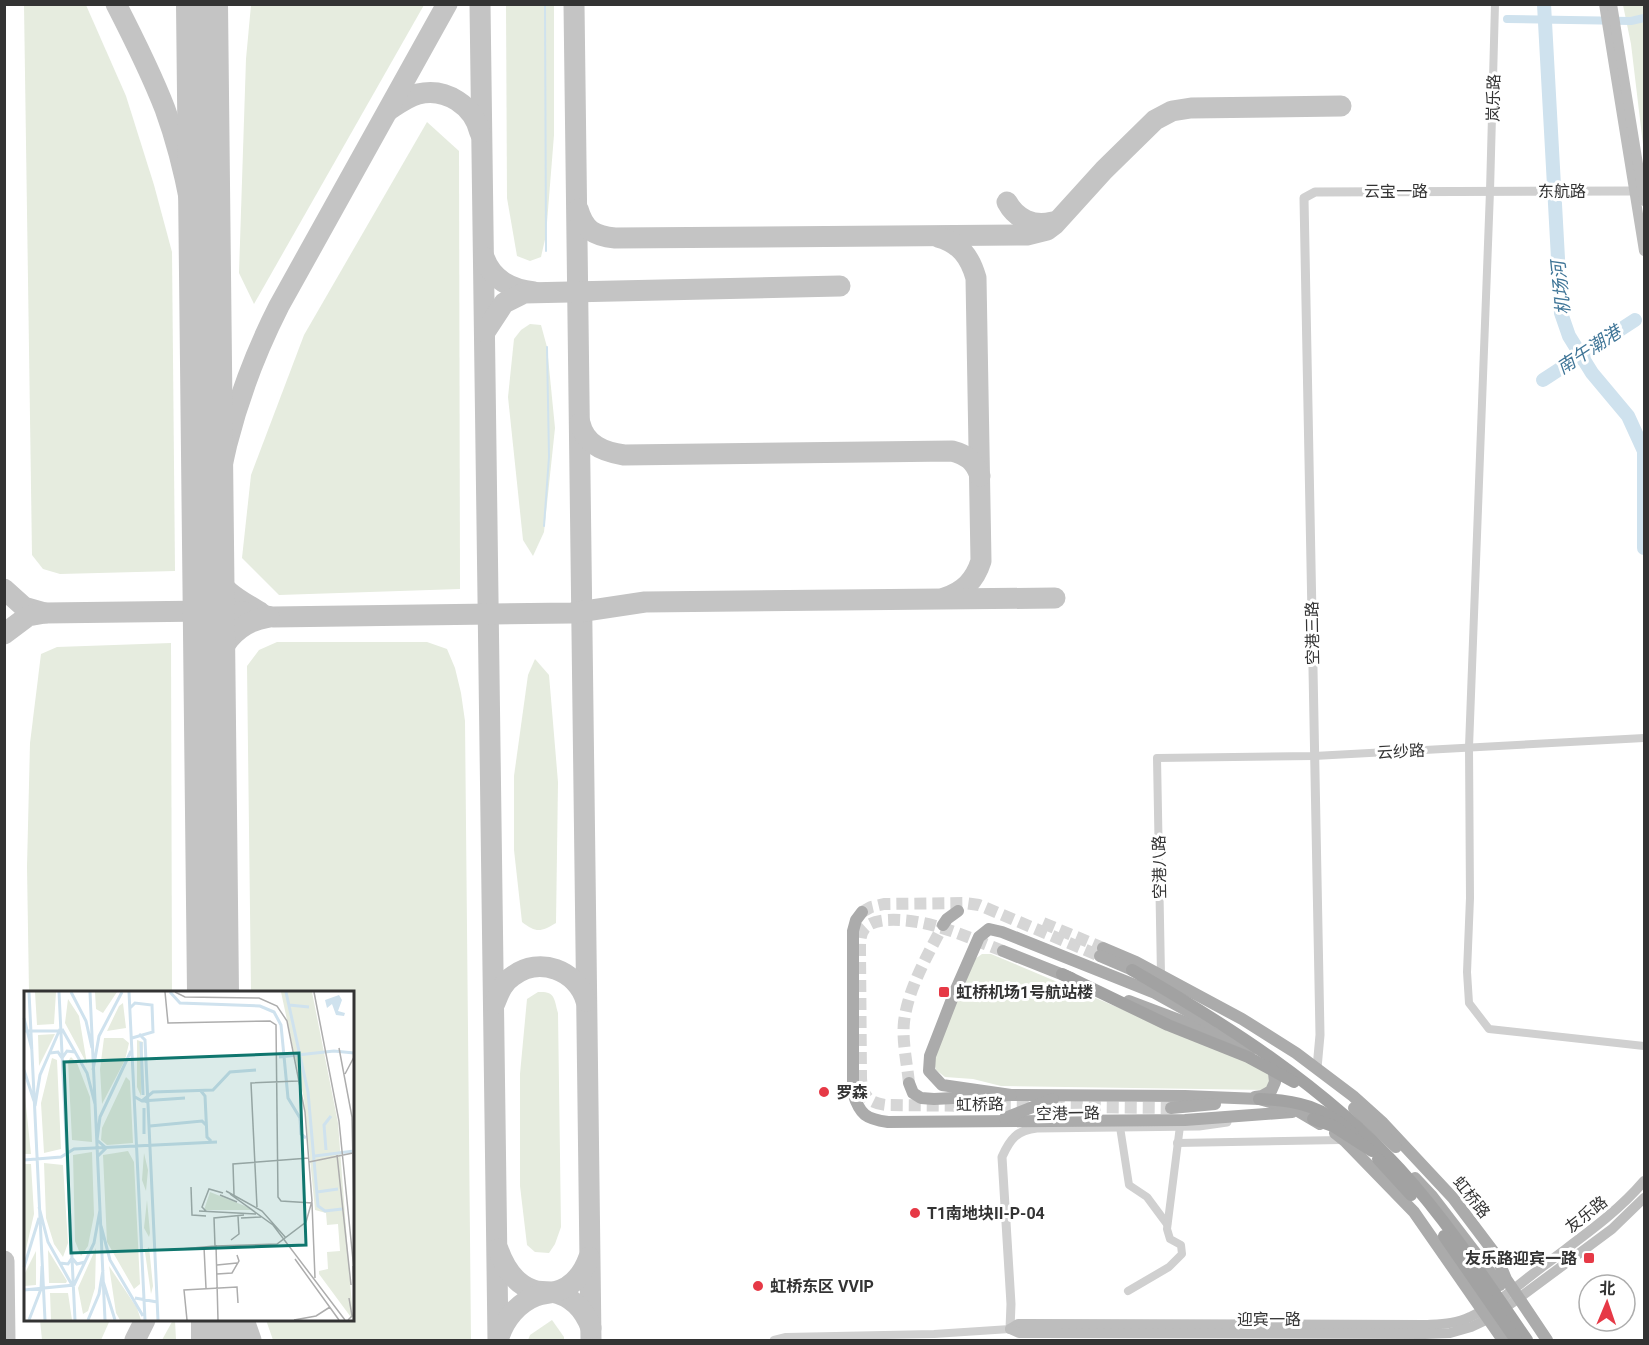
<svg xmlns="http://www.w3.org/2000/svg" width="1649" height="1345" font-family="Roboto,'Noto Sans SC',sans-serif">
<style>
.green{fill:#e6ecdf}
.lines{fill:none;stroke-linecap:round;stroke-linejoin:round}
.stream{stroke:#cfe2ee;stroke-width:2}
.canal{stroke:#cfe2ee;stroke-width:8}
.river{stroke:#cfe2ee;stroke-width:14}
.taxiway{stroke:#c4c4c4;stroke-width:21}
.runway{stroke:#c4c4c4;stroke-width:52}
.primary-tunnel{stroke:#d6d6d6;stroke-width:12;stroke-dasharray:12 6;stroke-linecap:butt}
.minor{stroke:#d0d0d0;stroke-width:8}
.tertiary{stroke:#d0d0d0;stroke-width:9}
.secondary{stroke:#bdbdbd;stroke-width:10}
.primary{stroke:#ababab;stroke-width:12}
.trunk{stroke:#a2a2a2;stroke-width:12}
.poi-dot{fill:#e63946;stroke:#fff;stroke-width:2}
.labels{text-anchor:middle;stroke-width:6;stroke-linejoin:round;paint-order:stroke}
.street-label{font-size:16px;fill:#333;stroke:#fff}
.poi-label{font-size:16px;font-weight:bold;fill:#333;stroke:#fff;text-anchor:start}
.water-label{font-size:18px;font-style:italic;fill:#3f7597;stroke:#fff}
.inset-river{fill:none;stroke:#cfe2ee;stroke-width:3}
.inset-road{fill:none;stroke:#adadad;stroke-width:1.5}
.view{fill:#0f766e;fill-opacity:0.15;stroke:#0f766e;stroke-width:3}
.inset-edge{fill:none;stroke:#333;stroke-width:3}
</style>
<rect width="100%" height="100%" fill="#fff"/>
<g class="green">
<polygon points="24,5 86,5 126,96 154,185 172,252 175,571 60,574 43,569 32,555"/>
<polygon points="251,5 424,5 254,304 239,273 246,59"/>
<polygon points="506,5 554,5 554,135 546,235 541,257 530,261 517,256 507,198"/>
<polygon points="1623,5 1644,5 1644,153 1631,44"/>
<polygon points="427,122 459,151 460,589 279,595 242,558 251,475 304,335"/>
<polygon points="530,324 541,325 547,347 555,428 544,532 533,556 523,540 508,397 514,339 521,330"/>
<polygon points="277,642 427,642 447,649 455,668 461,693 465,721 471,1340 273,1340 266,1320 352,1320 352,992 251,992 247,666 259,650"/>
<polygon points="171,643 172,992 29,992 27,867 30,743 41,654 57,647"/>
<path d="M535,659L549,675L558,782L556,923C541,932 536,933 522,922L514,850V776L528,675Z"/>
<polygon points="982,954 991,954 1269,1071 1270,1090 1001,1086 973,1079 945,1077 936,1070 934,1062 937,1044 975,959"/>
<path d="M538,992C555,991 554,998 558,1013L561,1227L555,1244L549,1253L535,1252L527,1245L520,1186V1074L527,999Z"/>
<polygon points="40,1320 110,1320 101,1340 42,1340"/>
<polygon points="173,1320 175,1320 176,1340 162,1340"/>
<polygon points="552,1320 564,1337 564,1340 528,1340 530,1335"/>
</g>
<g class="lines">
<g class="stream">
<polyline points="545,4 546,251"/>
<polyline points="544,526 549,457 547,347"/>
</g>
<polyline class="canal" points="1507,19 1631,21 1644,18"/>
<g class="river">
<polyline points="1544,4 1561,313 1569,336 1592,373 1628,416 1644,451 1644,548"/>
<polyline points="1543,380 1635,320"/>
</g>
<g class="taxiway">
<path d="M116,4C134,39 151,73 165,109C188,172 197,238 205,304"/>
<polyline points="480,4 498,1340"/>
<polyline points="574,4 591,1340"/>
<polyline points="202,66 206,4"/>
<path d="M389,110C398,104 407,97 418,94C446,87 474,106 480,133"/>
<path d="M1007,202C1016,219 1034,227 1052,222"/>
<path d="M578,209C584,230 594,236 615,238L1027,235L1047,230L1055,224L1104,170L1155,120L1172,111L1191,108L1341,106"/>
<path d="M938,237C960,243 970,257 976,278L981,561C975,580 964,592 944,598"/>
<path d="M484,257C492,280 511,289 534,292"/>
<polyline points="485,332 504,303 524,293 840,286"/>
<path d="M580,423C585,445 604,452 624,455L952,451C967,455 975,461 980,476"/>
<polyline points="4,589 24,607 45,613"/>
<path d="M260,612C241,601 218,589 211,566C206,553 210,538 212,525C221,448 244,375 279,306L447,4"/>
<polyline points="4,634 28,616 45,613 209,611 243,612 273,617 572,613 645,602 1055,598"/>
<path d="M210,680C218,649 234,622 269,617"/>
<path d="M495,1003C499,993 503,982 513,976C539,956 577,970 586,1001"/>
<path d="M498,1249C504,1266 515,1284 533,1290C539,1292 546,1292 552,1292C572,1296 584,1309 591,1328"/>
<polyline points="4,1261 5,1340"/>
<polyline points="244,1320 251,1340"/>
<path d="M499,1337C505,1319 518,1303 536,1296C542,1293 548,1294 554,1292C572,1288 583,1274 589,1257"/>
<polyline points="135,1340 145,1320"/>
</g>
<g class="runway">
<polyline points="202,4 213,992"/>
<polyline points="217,1320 217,1340"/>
</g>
<g class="primary-tunnel">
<polyline points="862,912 871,907 884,904 965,903 979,905 1100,956"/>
<polyline points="1043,923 1103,948"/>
<path d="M1003,951C964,936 928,918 887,920C879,921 871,922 865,928C860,934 860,941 860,949L861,1078C862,1095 868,1103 886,1105L1171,1108"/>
<path d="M909,1083C907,1063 902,1041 904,1022C908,988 928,955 943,925"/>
</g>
<g class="minor">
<polyline points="1495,4 1490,191 1469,747 1470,898 1467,972 1469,1003 1489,1029 1644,1046"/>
<polyline points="1161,975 1157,758 1314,756 1644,738"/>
<polyline points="1120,1127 1129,1185 1147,1197 1167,1224"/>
<polyline points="1177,1143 1341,1140"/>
<polyline points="1128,1291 1169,1267 1182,1254 1181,1245 1170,1239 1167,1229 1180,1126"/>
<polyline points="774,1340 786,1337 934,1334 1010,1329"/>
</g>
<g class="tertiary">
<polyline points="1317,1068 1320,1035 1304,198 1315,192 1635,191"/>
<path d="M1010,1329L1011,1304L1002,1157C1010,1139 1017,1130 1037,1128L1199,1126L1227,1122"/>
</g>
<g class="secondary">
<polyline points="1604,4 1644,251"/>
<polyline points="1612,4 1644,201"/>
<path d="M1010,1329L1018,1324L1425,1325C1440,1324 1456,1324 1470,1317C1498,1305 1521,1282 1546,1264C1580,1238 1616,1214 1644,1181"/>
<polyline points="1010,1329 1019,1333 1039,1333 1425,1334 1450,1333 1471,1327 1488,1319 1519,1298 1612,1229 1644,1198"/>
</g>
<g class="primary">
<path d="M862,912L856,920L853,931V1093C860,1115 866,1119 888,1122L1185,1120L1292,1112"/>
<polyline points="943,925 947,919 958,911"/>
<polyline points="1103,948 1136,962 1242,1019 1296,1053 1353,1096 1383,1123 1453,1198 1496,1255 1506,1279 1547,1340"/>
<polyline points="1003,951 1071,978"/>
<polyline points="1100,956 1142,974"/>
<polyline points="1129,1001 1253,1048"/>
<polyline points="909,1083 913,1093 921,1098 934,1099 1011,1095 1185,1096 1259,1099 1293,1108 1320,1124"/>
<polyline points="1011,1095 942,1085 929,1071 930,1056 954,994 979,937 989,929 1002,932 1155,993 1211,1024"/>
<polyline points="1255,1097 1262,1096 1271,1091 1275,1082 1273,1064"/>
<polyline points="1171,1108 1215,1104"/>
<polyline points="1354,1108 1396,1147"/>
<polyline points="1005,1118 1053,1099"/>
<polyline points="1335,1133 1345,1141 1414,1212 1503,1340"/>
<polyline points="1415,1178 1431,1195 1500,1285"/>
</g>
<g class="trunk">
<path d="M1132,970C1229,1026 1323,1086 1400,1169C1448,1222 1487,1282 1527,1340"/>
<polyline points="1062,974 1168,1025 1248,1057 1294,1082"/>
<path d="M1259,1099C1298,1100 1324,1107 1353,1134"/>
<polyline points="1313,1119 1333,1126 1372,1151"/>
<polyline points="1378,1159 1411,1195"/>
<polyline points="1444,1236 1516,1340"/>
</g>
</g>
<g class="poi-dot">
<rect x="938" y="986" width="12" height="12" rx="3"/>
<circle cx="824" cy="1092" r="6"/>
<circle cx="915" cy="1213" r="6"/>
<rect x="1583" y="1252" width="12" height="12" rx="3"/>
<circle cx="758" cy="1286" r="6"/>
</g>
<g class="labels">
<g class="street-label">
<text transform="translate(1493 98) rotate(-89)" y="6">岚乐路</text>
<text x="1396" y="197">云宝一路</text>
<text x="1562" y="197">东航路</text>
<text transform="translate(1312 633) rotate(-91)" y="6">空港三路</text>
<text transform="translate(1401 751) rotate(-3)" y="6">云纱路</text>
<text transform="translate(1159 867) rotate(-91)" y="6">空港八路</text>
<text transform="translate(980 1104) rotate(-1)" y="6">虹桥路</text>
<text transform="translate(1068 1113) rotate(-1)" y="6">空港一路</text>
<text transform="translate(1472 1197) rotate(51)" y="6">虹桥路</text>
<text transform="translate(1586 1214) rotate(-38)" y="6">友乐路</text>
<text x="1269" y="1325">迎宾一路</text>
</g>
<g class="poi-label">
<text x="956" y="998">虹桥机场1号航站楼</text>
<text x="836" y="1098">罗森</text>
<text x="927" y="1219">T1南地块II-P-04</text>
<text x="1577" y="1264" text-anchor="end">友乐路迎宾一路</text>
<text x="770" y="1292">虹桥东区 VVIP</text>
</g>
<g class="water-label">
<text transform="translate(1561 288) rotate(-96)" y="6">机场河</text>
<text transform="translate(1589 350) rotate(-33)" y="6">南午潮港</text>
</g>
</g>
<g transform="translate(24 991)">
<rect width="330" height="330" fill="#fff"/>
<path d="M11,1H32L30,33L13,34ZM71,1H93L79,22L72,18ZM257,1H288L314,132L329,329L295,283V280L304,278L303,261L316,260L314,233L303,234L302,222L291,219L280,108ZM44,8L55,25L63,73L41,32ZM99,12L102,37L83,40L95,15ZM31,43L15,75L14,44ZM80,47H99L105,52L101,69L78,113L76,78ZM113,49L119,51L117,105L113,96ZM47,66L53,72L66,106L68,151L48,149L44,70ZM28,67L33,69L37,158L20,162L17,112ZM102,86L106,90L109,152L83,154L77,149L78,137ZM0,96L7,163H0ZM104,160L110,171L116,293L110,298L83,251L79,164ZM68,161L70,224L64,255L57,265L51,250L49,164ZM120,162L124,179L122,200L118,189ZM20,172L39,174L44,252L39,266L30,253L22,227ZM0,173H7L10,223L0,267ZM186,201L226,217V219H180ZM123,209L126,242L125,246L120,237ZM125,256L129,295L127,303L121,261ZM72,257L71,297L64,320L59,323L54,297ZM24,259L43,290L42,292H25ZM12,260V294L0,295V284ZM85,275L113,317L117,329H96L92,322ZM26,302H44L48,329H27Z" fill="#e6ecdf"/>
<path d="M315,4L318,9L314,20L321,22L320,25L312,24L308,13L303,17L301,9Z" fill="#cfe2ee"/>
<path class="inset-river" d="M5,1L21,329M35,1L51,329M47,1L62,30L68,57M66,1L81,329M105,1L121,329M146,1L156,12L236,15L250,21L257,34L264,107L276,127L277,143L282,147M262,1L284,101L294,215L301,220L318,218M265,14L285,16M106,17L111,12L128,14L129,41L108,47M0,27L8,59M38,38L63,82L71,113M0,40H37M115,43L121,49L134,329M117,51L119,104M26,62L34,61L38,67L43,60L51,61M255,66L310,60L330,62M0,79L10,110M69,79L75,45L98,1M177,100L181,105L183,146L187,150M111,106L118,110L161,107M123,111L119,109L129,101L189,99L206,81L232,79M11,115L16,84L36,38M120,117V143M126,135L178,130L182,134M302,159L300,134L307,125M291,165L330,160M73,166L82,157L73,149L76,126L107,60M0,169L37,166L50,158L193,151M293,201L314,198M15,216L24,251L48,294M77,235L86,269L119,325M36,272L44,273L48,267L53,273L61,271M0,276L15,227M79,290L91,329M0,299L50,294L70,252L76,219M111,307L133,311M5,329L17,298L18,275M64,329L75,303L79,279"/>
<path class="inset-road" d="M141,1L144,32L246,30L252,34L254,206L257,210L288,212L291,287M151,1L161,6L235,7L253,15L263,30L281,121L288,210L282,231L253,253L191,255M290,1L315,130L330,279M315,57L328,126L330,218M321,83L330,66M313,164L327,294M285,171L329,162M167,196L168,224L182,225M202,200L238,220L262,247M206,203L249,234L321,329M196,204L213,211M210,204L209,173L285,167M233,216L227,92L274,90M175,220L232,223M182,220L178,216L185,198L199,202M217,227L237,226M207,249L215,243L214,225M192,254L194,329M180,256L182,297M157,258L191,255L190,227L220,224M271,268L315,329M193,274L213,272M329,275L330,303M193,283L208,282L215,270L213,264M163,329L160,299L213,296L214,312M270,329L292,325L306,316M324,329L328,325L325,307"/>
<path class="view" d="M275,62L282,254L47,262L40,71Z"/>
<rect width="330" height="330" class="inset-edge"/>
</g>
<rect width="1649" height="1345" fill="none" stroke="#333333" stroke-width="12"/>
<g transform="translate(1607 1303) rotate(2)"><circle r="28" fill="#ffffff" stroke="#adadad" stroke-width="1.5"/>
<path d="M0-4.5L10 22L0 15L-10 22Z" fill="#e63946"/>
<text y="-9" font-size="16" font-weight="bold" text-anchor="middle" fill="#333333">北</text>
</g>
</svg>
